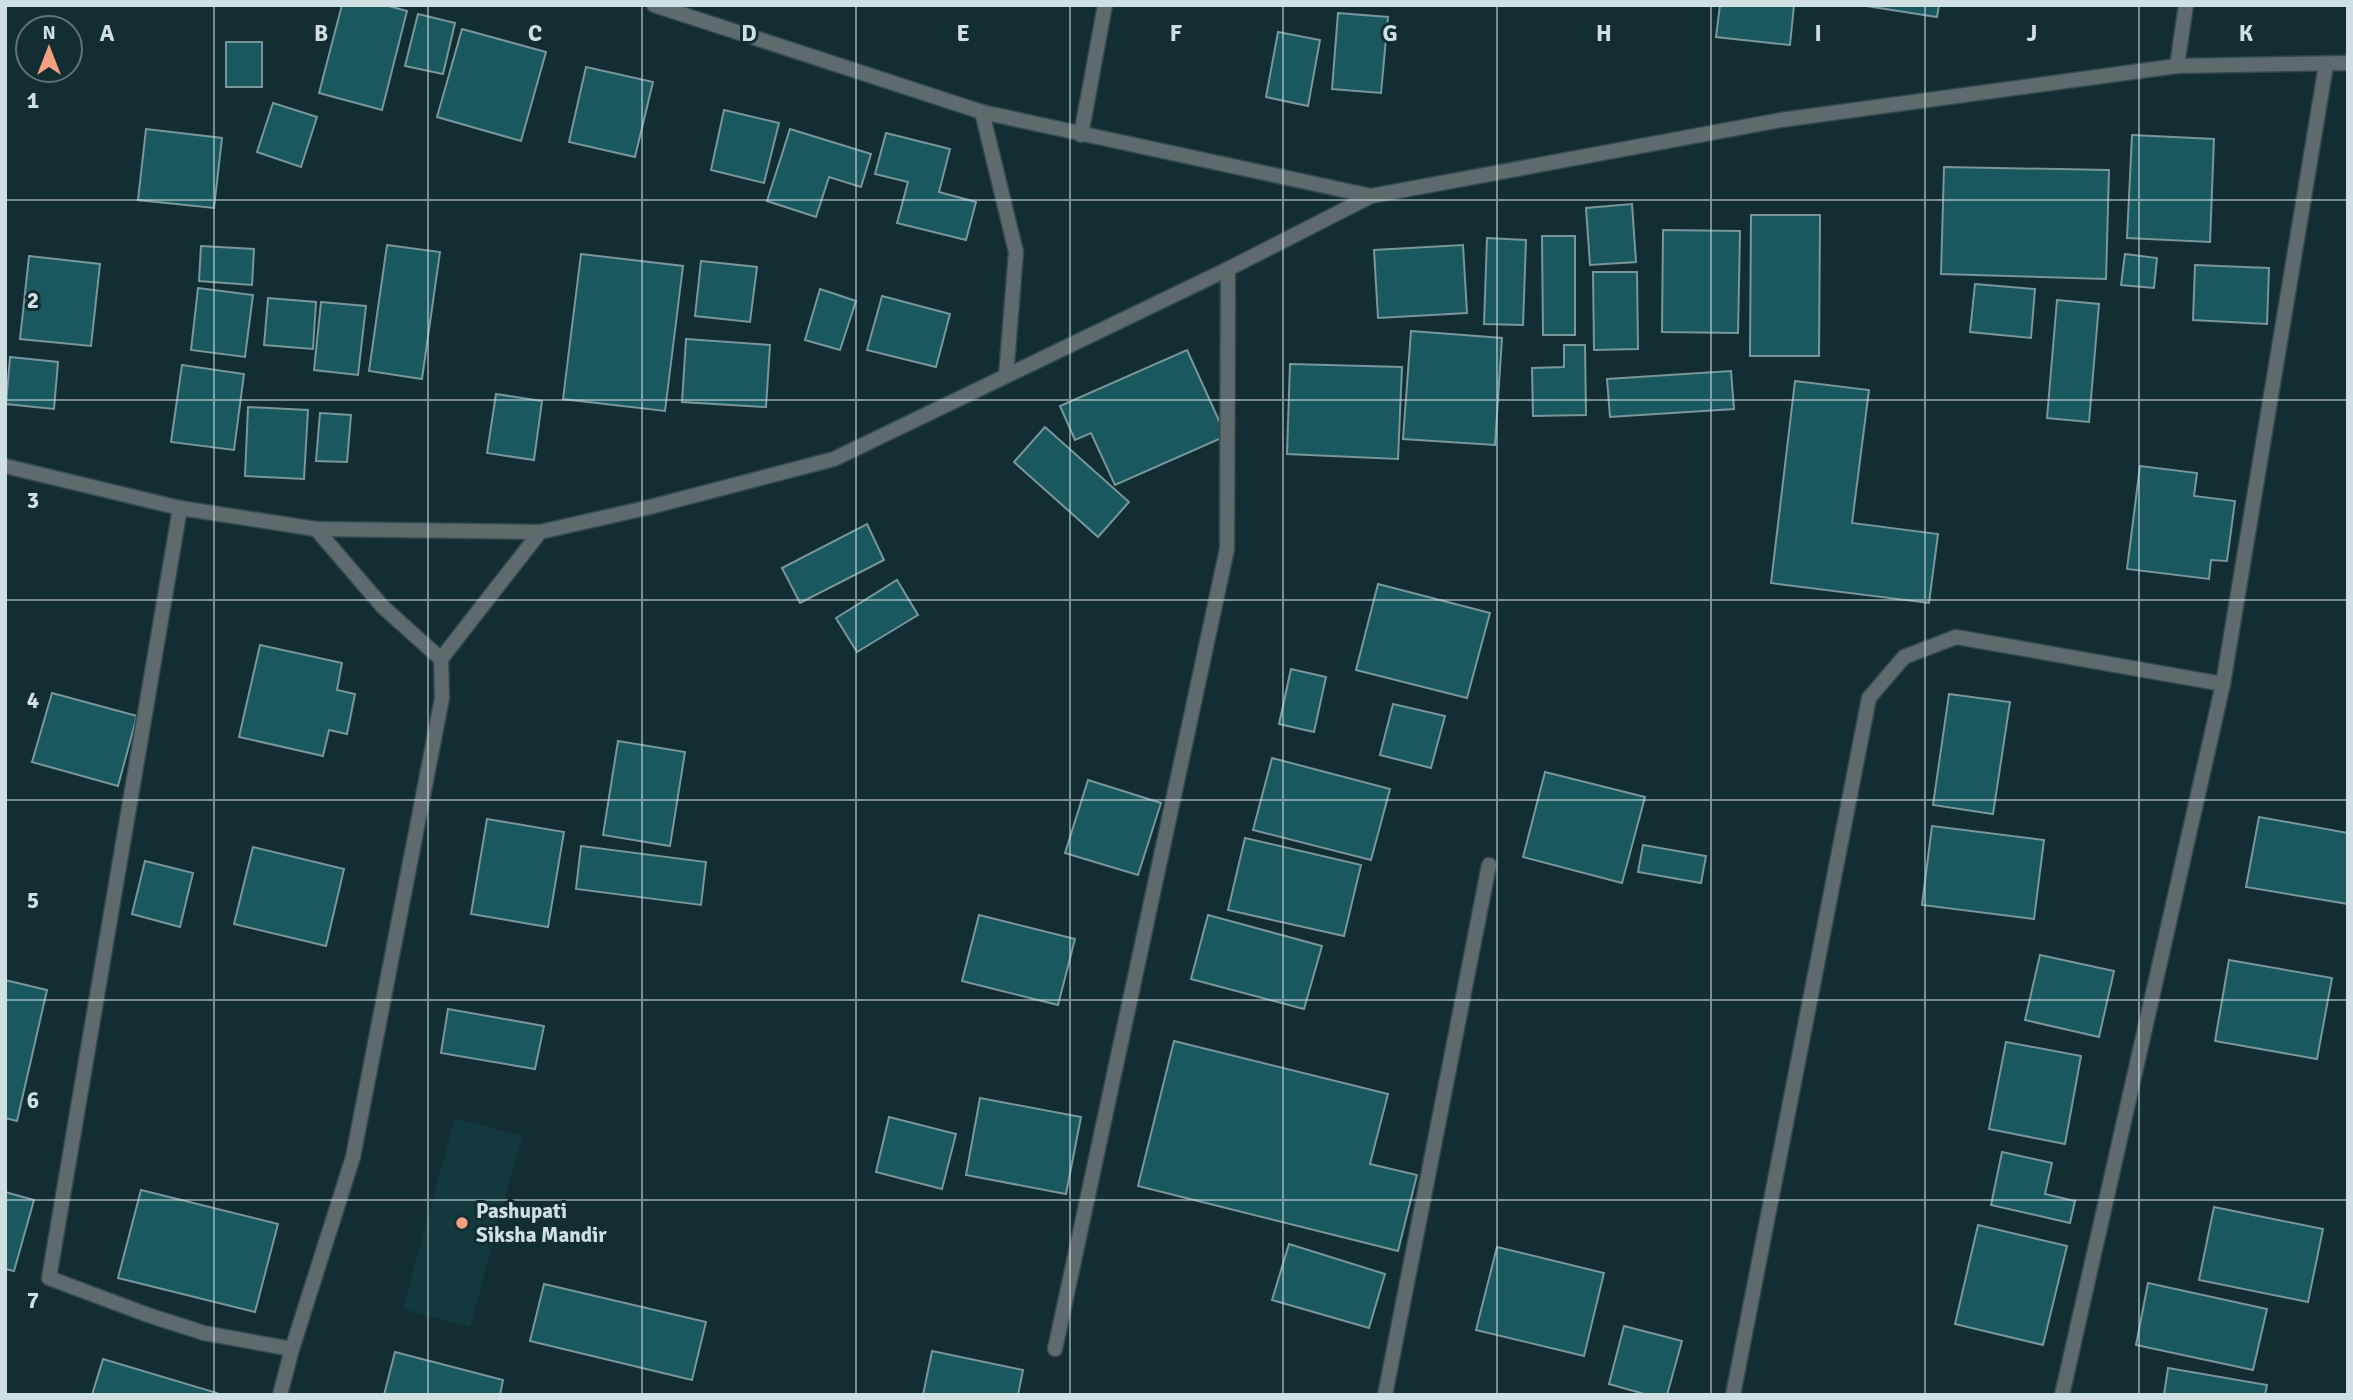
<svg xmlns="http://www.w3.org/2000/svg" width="2353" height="1400" font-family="Signika,sans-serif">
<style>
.built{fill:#13393d}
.building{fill:#19585f;stroke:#79969a;stroke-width:2}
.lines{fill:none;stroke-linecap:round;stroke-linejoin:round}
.minor-casing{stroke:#314a4e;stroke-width:17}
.minor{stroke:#5e6a6c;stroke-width:14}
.grid{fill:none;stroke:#d0dfe1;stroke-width:2;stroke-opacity:0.55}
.poi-dot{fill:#f39f82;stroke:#132e32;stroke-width:2.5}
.labels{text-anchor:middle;stroke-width:6;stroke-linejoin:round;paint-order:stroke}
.poi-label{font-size:21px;font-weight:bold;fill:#d0dfe1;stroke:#132e32;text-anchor:start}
.grid-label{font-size:23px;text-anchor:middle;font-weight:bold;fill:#d0dfe1;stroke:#132e32;stroke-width:6;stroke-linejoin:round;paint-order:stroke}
</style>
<rect width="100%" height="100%" fill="#132e32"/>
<polygon class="built" points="455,1118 522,1136 470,1327 403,1309"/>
<g class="building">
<polygon points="342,5 385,5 407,11 382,110 319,93"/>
<polygon points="1720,5 1794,5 1790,45 1716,37"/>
<polygon points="1860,5 1939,5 1937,17"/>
<polygon points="1338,13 1388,17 1381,93 1332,89"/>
<polygon points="418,14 455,23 443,74 405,66"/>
<polygon points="462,29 546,52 521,141 437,117"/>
<polygon points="1278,32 1320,40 1308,106 1266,97"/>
<rect x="226" y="42" width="36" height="45"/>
<polygon points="586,67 653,82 635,157 569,142"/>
<polygon points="273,103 317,117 301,167 257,152"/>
<polygon points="724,110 779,123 764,183 711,170"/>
<polygon points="146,129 222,138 214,208 138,200"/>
<polygon points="790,129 871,154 861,187 829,177 816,217 767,201"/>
<polygon points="886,133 950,149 939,192 976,202 966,240 897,223 908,182 875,174"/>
<polygon points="2132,135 2214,139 2210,242 2127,238"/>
<polygon points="1944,167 2109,170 2106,279 1941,274"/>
<polygon points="1632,204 1636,262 1590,265 1586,208"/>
<polygon points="1751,215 1820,215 1819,356 1750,356"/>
<polygon points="1663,230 1740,231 1738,333 1662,332"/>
<polygon points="1542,236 1575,236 1575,335 1543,335"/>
<polygon points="1487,238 1526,240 1523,325 1484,324"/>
<polygon points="387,245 440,252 422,379 369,371"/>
<polygon points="1463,245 1467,313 1378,318 1374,250"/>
<polygon points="201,246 254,249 252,285 199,281"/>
<polygon points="581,254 683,266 665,411 563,399"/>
<polygon points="2125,254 2157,258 2154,288 2121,285"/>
<polygon points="29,256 100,264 91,346 20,339"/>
<polygon points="701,261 757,267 750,322 695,316"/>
<polygon points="2195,265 2269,268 2267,324 2193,320"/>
<polygon points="1593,272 1637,272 1638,349 1594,350"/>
<polygon points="1975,284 2035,289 2031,338 1970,332"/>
<polygon points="198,288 253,295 245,357 191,350"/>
<polygon points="820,289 856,301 840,350 805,340"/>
<polygon points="882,296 950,314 936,367 867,350"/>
<polygon points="268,298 316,302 313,349 264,345"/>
<polygon points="2057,300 2099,304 2089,422 2047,418"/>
<polygon points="321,302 366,306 358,375 314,370"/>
<polygon points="1411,331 1502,338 1495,445 1403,439"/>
<polygon points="686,339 770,345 766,407 682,402"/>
<polygon points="1564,345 1585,345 1586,415 1533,416 1532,368 1564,367"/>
<polygon points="1187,350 1226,436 1115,485 1091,433 1075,440 1060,406"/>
<polygon points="10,357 58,362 54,409 6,404"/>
<polygon points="1290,364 1402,367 1398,459 1287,454"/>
<polygon points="182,365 244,374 234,450 171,442"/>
<polygon points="1731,371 1734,409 1610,417 1607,379"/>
<polygon points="1795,381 1869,390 1852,523 1938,534 1929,603 1771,583"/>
<polygon points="496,394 542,401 534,460 487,453"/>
<polygon points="248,407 308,410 304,479 245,476"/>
<polygon points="320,413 351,415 347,462 316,461"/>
<polygon points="1045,427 1129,502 1098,537 1014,462"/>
<polygon points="2140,466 2197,473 2194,496 2235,501 2227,561 2211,560 2209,579 2127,569"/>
<polygon points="867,524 884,560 800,603 782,568"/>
<polygon points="897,580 918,615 857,652 836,618"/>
<polygon points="1378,584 1490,613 1467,698 1356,670"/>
<polygon points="260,645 342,663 337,690 355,694 347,734 329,730 323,756 239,737"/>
<polygon points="1291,669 1326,677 1314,732 1279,724"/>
<polygon points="52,693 137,716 118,786 32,762"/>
<polygon points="1949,694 2010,702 1993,814 1933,805"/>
<polygon points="1393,704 1445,716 1431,768 1380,755"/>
<polygon points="618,741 685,752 670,846 603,835"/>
<polygon points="1272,758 1390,789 1371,860 1253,830"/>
<polygon points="1545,772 1645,797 1622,883 1523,857"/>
<polygon points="1088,780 1161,803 1138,875 1065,853"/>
<polygon points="2259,817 2348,833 2348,904 2246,887"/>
<polygon points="487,819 564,832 548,927 471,914"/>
<polygon points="1932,826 2044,840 2034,919 1922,905"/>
<polygon points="1245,838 1361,865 1344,936 1228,910"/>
<polygon points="1643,845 1706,856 1701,883 1638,872"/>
<polygon points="581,846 706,862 701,905 576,889"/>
<polygon points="253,847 344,869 326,946 234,924"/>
<polygon points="145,861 193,873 180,927 132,914"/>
<polygon points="979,915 1075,939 1058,1005 962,981"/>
<polygon points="1208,915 1322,946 1304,1009 1191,979"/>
<polygon points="2040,955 2114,971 2099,1037 2025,1020"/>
<polygon points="2229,960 2332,978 2317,1059 2215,1041"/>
<polygon points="5,980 47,990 17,1121 5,1118"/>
<polygon points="448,1009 544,1026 535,1069 441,1053"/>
<polygon points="1174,1041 1388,1094 1370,1164 1417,1175 1398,1251 1138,1186"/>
<polygon points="2006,1042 2081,1056 2065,1144 1989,1129"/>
<polygon points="980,1098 1081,1117 1066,1194 966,1175"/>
<polygon points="889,1117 956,1134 942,1189 876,1172"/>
<polygon points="2002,1152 2052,1163 2045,1194 2075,1201 2070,1223 1991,1205"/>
<polygon points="141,1190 278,1224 255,1312 118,1278"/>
<polygon points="5,1192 34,1200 14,1271 5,1269"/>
<polygon points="2214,1207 2323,1229 2308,1302 2199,1280"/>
<polygon points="1978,1225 2067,1246 2043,1345 1955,1324"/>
<polygon points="1289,1244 1385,1274 1369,1328 1272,1300"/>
<polygon points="1497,1247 1604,1273 1584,1356 1476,1330"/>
<polygon points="2148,1283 2267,1309 2253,1370 2136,1345"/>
<polygon points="544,1284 706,1322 692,1380 530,1341"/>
<polygon points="1624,1326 1682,1341 1667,1395 1648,1395 1609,1384"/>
<polygon points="932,1351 1023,1370 1018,1395 923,1395"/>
<polygon points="395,1352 503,1380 500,1395 384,1395"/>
<polygon points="103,1359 217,1393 216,1395 92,1395"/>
<polygon points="2168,1368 2267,1385 2265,1395 2164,1395"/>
</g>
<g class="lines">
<g class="minor-casing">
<g id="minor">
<polyline points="654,5 982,112 1371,196"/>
<polyline points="2186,5 2177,66 2348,63"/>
<polyline points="982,112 1016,252 1006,376"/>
<polyline points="1081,135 1105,5"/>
<polyline points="5,466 180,508 316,529 383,607 441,659 442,698 353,1157 292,1349 280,1395"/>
<polyline points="180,508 49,1278 148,1315 204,1333 292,1349"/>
<polyline points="316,529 540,532 646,508 834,459 1228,269 1371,196 1781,120 2177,66"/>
<polyline points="441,659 540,532"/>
<polyline points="1055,1349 1227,549 1228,269"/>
<polyline points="1385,1395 1489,865"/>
<polyline points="1733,1395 1869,698 1904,657 1956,637 2223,684"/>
<polyline points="2062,1395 2223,684 2326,65"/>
</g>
</g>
<use href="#minor" class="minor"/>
</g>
<path class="grid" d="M214,5V1395M428,5V1395M642,5V1395M856,5V1395M1070,5V1395M1283,5V1395M1497,5V1395M1711,5V1395M1925,5V1395M2139,5V1395M5,200H2348M5,400H2348M5,600H2348M5,800H2348M5,1000H2348M5,1200H2348"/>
<circle class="poi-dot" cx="462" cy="1223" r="7"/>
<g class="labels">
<g class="poi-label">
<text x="476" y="1218">Pashupati<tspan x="476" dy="24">Siksha Mandir</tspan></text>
</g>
</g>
<g class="grid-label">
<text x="107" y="41">A</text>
<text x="321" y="41">B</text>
<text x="535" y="41">C</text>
<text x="749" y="41">D</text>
<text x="963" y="41">E</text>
<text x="1176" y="41">F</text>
<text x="1390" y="41">G</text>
<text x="1604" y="41">H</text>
<text x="1818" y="41">I</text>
<text x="2032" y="41">J</text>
<text x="2246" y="41">K</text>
<text x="33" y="108">1</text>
<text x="33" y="308">2</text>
<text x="33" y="508">3</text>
<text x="33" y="708">4</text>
<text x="33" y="908">5</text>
<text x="33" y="1108">6</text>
<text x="33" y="1308">7</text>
</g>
<rect width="2353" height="1400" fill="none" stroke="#d0dfe1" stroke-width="14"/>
<g transform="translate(49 49)"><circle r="33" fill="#132e32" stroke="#5f7578" stroke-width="2"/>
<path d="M0-5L12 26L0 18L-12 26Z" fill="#f39f82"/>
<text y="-10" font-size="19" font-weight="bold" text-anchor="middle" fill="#d0dfe1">N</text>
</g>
</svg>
